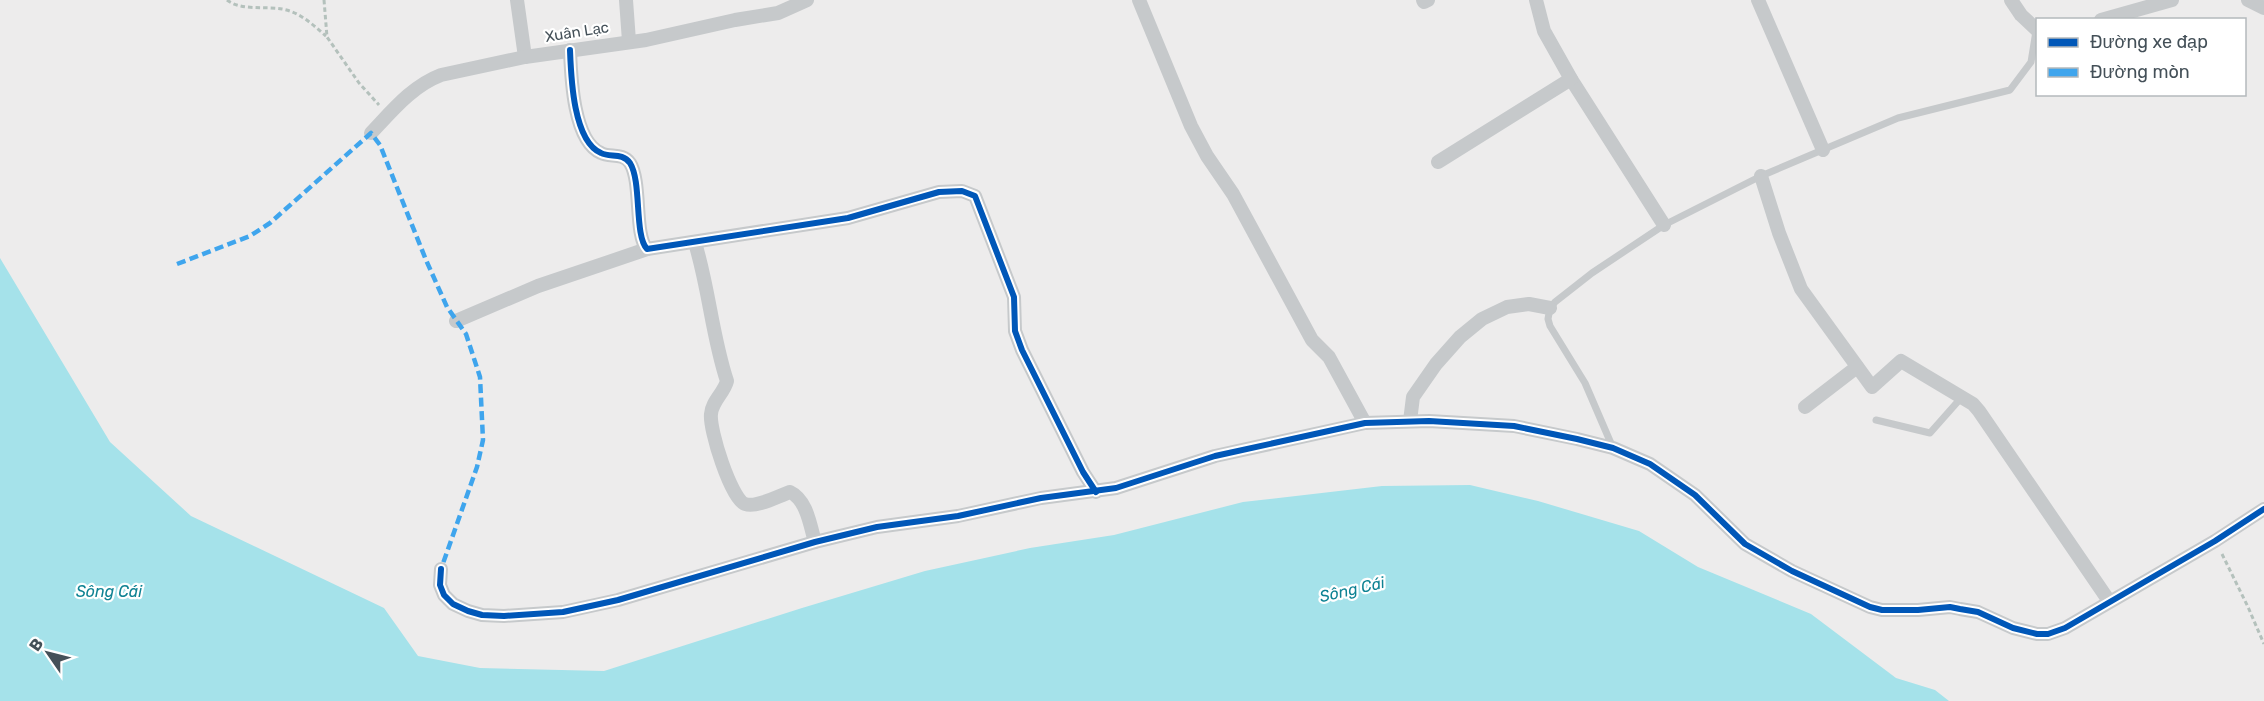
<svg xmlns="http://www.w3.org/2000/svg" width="2264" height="701" font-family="Rubik,sans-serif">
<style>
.water{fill:#a5e2ea}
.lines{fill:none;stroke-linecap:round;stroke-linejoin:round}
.path{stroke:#b4c1bc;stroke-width:3;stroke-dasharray:4.5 3;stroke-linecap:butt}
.lane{stroke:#c6c9cb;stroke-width:7}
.street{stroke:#c6c9cb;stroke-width:14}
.quiet{stroke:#3fa5ed;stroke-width:4.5;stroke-dasharray:9 4.5;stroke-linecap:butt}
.cycleway-casing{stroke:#fff;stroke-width:10}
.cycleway{stroke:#0057b8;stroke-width:6}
.labels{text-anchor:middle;stroke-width:4.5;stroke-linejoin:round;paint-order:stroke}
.street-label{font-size:15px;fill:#445058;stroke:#fff}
.water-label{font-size:16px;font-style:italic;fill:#0e8293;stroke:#fff}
</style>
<rect width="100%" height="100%" fill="#edecec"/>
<polygon class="water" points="0,258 110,442 191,516 384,608 418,656 480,668 604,671 802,608 925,571 1030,548 1114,535 1243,502 1382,486 1470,485 1538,501 1639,531 1698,567 1811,614 1896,678 1935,690 1949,701 0,701"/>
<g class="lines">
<g class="path">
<path d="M227,0C241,11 265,6 282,9C300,12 313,25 326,36"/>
<polyline points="324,0 327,37 359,83 379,105"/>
<polyline points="2222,554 2248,607 2264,644"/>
</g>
<g class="lane">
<polyline points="1876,420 1930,433 1961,398"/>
<polyline points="1613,448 1585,383 1550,326 1548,319 1550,308 1555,302 1592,273 1664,225 1761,176 1898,118 2010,90 2031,62 2036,31"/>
</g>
<g class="street">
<polyline points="517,0 525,57"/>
<polyline points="626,0 629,41"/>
<polyline points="1139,0 1191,126 1207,156 1233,194 1312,340 1329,357 1365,423"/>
<polyline points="1423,0 1424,2 1428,0"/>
<polyline points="1536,0 1544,31 1571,79 1664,225"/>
<polyline points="1758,0 1823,150"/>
<polyline points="2011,0 2021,15 2038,31"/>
<polyline points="2248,0 2264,8"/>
<polyline points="2101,20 2172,0"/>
<path d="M570,50C571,76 573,141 601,153C610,158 622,152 630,163C642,182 634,235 647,249L848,218L939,192L962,191L975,196L1014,297L1015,331L1022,350L1083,472L1096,492"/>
<path d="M371,133C392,111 412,86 441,75L525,57L646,40L735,20L778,13L807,0"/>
<polyline points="1438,162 1571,79"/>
<polyline points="1761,176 1779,233 1801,289 1872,387 1901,361 1973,404 1979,411 2109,601"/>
<path d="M695,243C709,288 712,336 727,381C724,393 712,401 711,414C709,429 731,499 745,504C757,508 778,496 790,492C807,500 810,525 815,542"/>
<polyline points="456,321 538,286 647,249"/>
<polyline points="1805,407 1857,367"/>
<polyline points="1410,421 1413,397 1436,364 1460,337 1482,319 1507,307 1529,304 1550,308"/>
<polyline points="441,569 440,585 444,595 453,604 468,611 482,615 504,616 563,612 618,600 815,542 877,527 958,516 1041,498 1116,488 1215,456 1365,423 1429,421 1514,426 1577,439 1613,448 1650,464 1695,495 1745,544 1792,571 1870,607 1882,610 1918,610 1950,607 1960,609 1978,612 2013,628 2037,634 2048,634 2065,628 2215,541 2264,509"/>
</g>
<polyline class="quiet" points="177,264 250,236 270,223 371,133 380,145 426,260 447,307 466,334 480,377 483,440 477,467 441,569"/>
<g class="cycleway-casing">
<g id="cycleway">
<path d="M570,50C571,76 573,141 601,153C610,158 622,152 630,163C642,182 634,235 647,249L848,218L939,192L962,191L975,196L1014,297L1015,331L1022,350L1083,472L1096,492"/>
<polyline points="441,569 440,585 444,595 453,604 468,611 482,615 504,616 563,612 618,600 815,542 877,527 958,516 1041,498 1116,488 1215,456 1365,423 1429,421 1514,426 1577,439 1613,448 1650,464 1695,495 1745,544 1792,571 1870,607 1882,610 1918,610 1950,607 1960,609 1978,612 2013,628 2037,634 2048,634 2065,628 2215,541 2264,509"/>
</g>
</g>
<use href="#cycleway" class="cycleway"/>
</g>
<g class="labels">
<g class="street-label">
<text transform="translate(577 32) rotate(-9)" y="5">Xuân Lạc</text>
</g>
<g class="water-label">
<text transform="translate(1352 589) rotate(-13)" y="6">Sông Cái</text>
<text x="109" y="597">Sông Cái</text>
</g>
</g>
<rect x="2036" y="18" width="210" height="78" fill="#ffffff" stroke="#b4b9bc" stroke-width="1.5"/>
<rect x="2048" y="38" width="30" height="9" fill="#0057b8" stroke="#b4b9bc" stroke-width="1.5"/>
<text x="2090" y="48" font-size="18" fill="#445058">Đường xe đạp</text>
<rect x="2048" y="68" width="30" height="9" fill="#3fa5ed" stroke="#b4b9bc" stroke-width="1.5"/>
<text x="2090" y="78" font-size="18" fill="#445058">Đường mòn</text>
<g transform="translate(48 653) rotate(305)" stroke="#ffffff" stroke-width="4.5" paint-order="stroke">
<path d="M0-4.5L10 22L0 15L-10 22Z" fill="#445058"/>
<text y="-9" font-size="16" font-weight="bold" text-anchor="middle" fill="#445058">B</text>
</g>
</svg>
